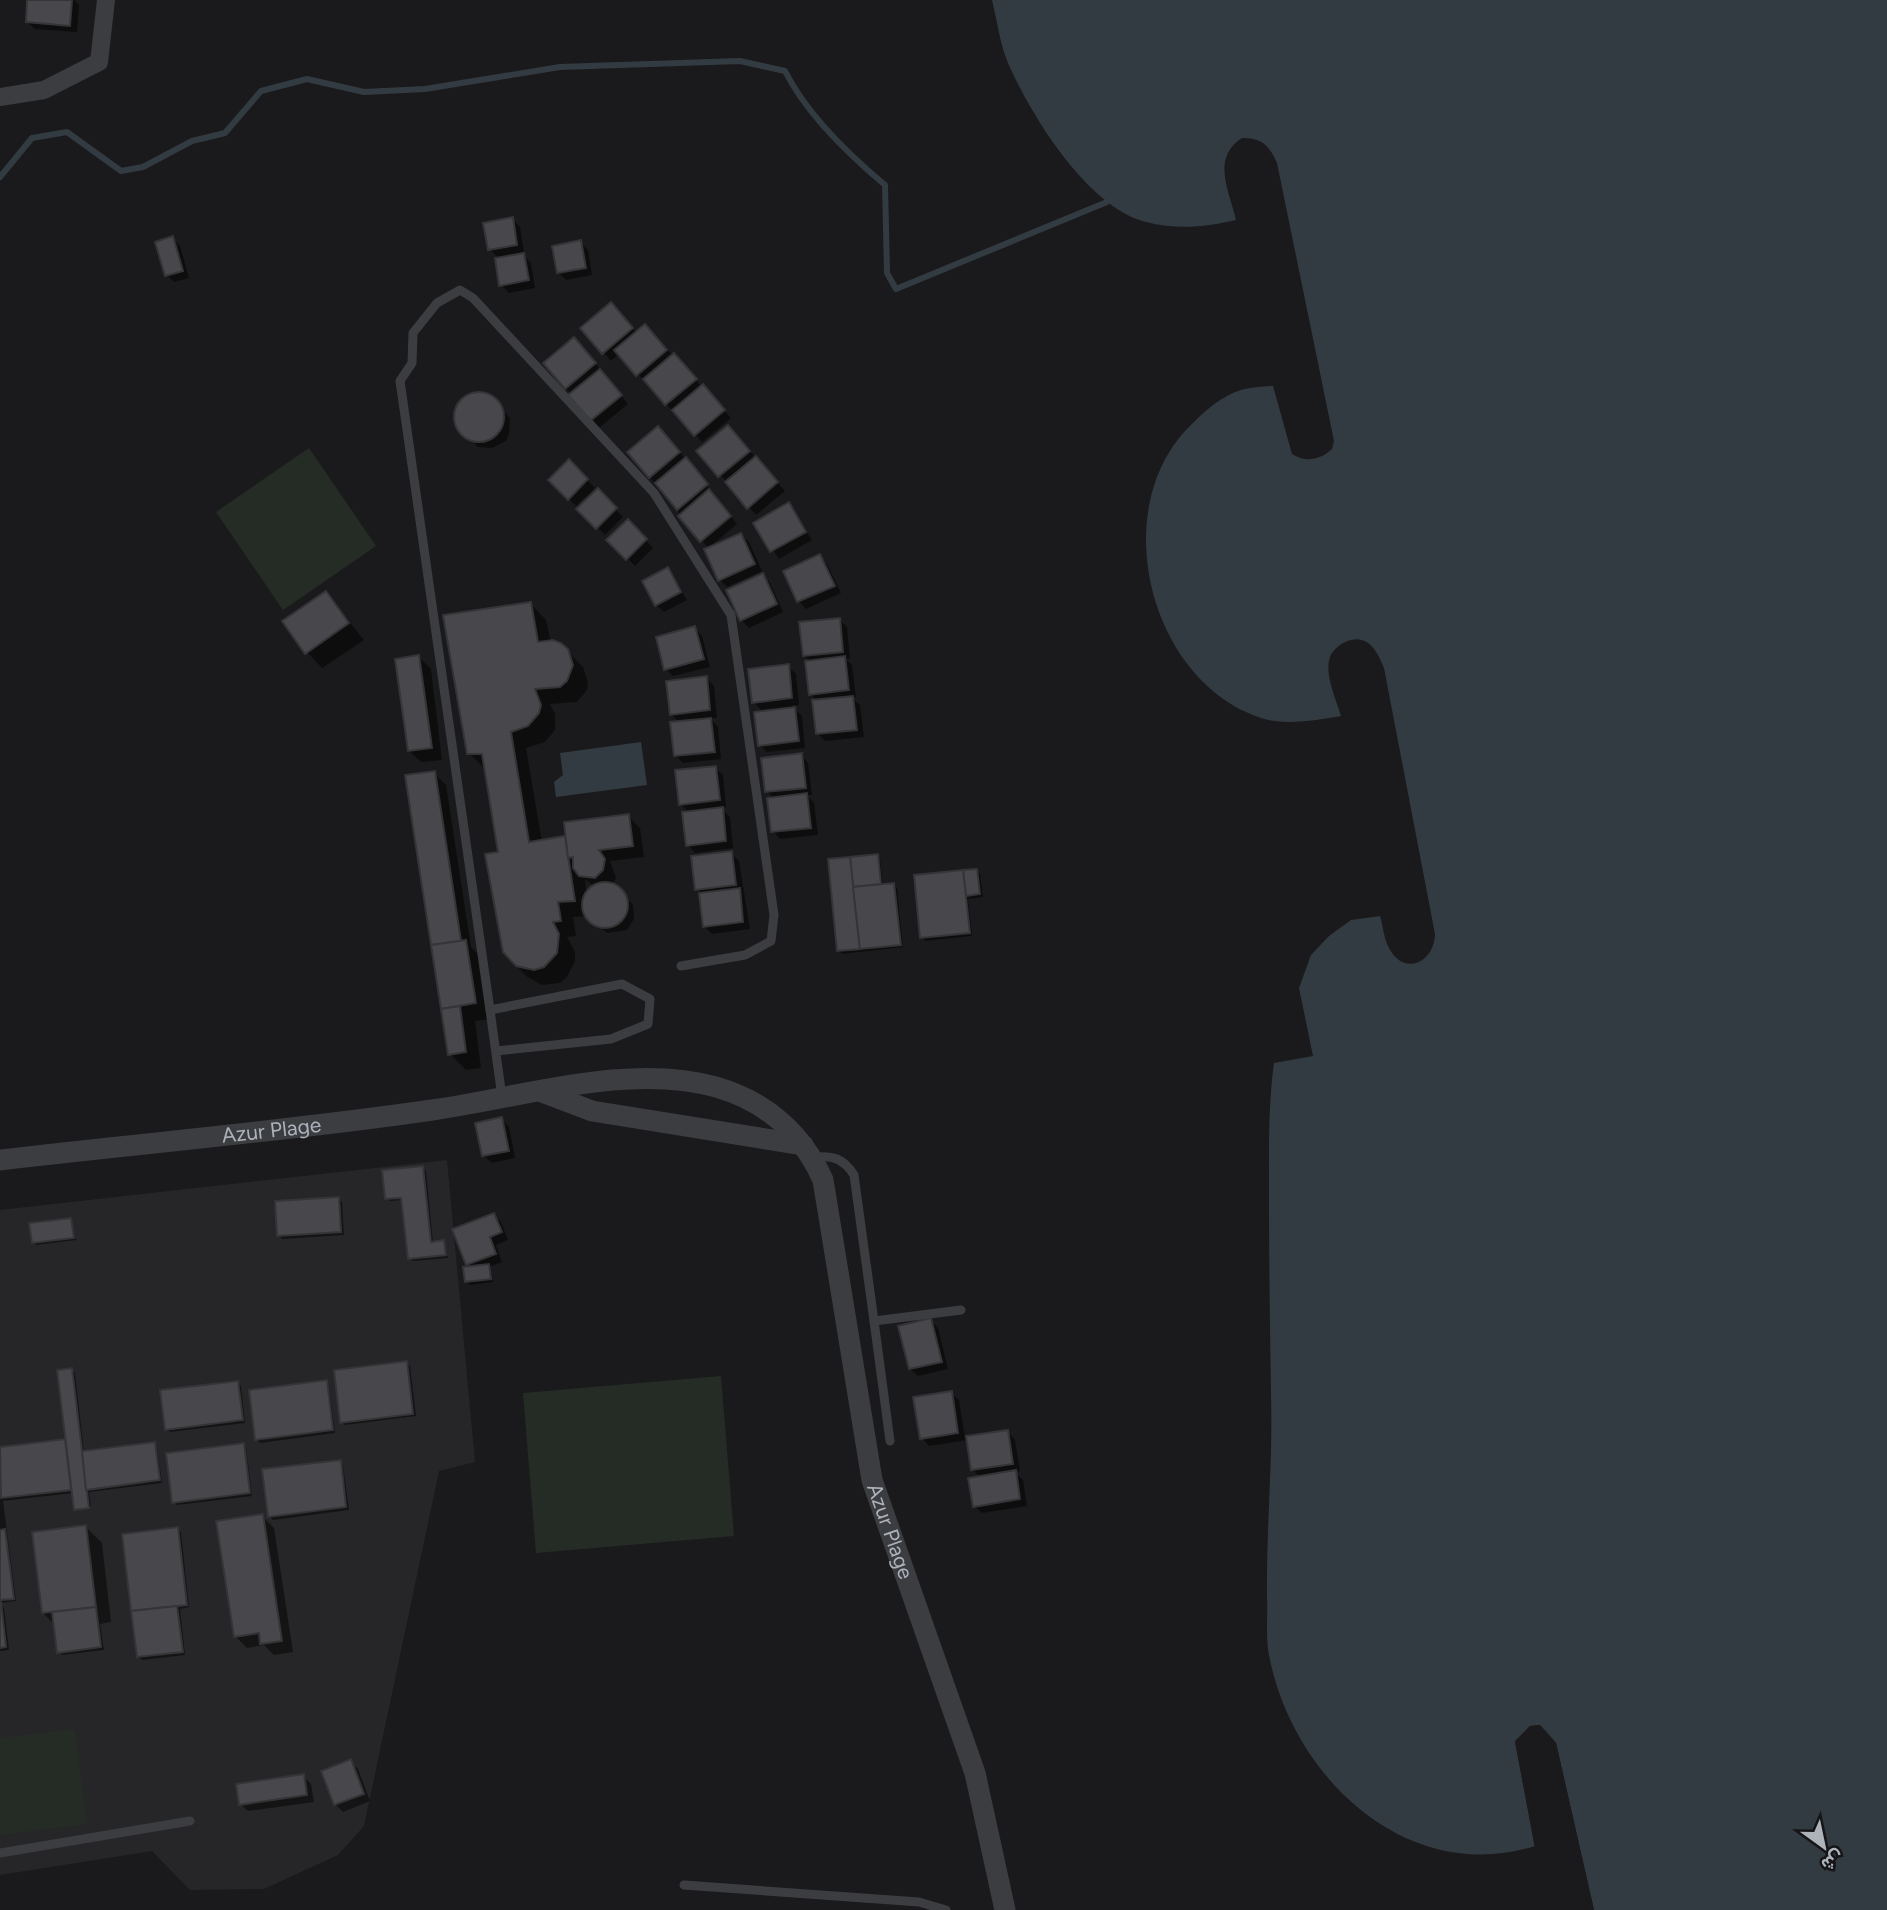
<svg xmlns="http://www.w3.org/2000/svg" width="1887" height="1910" font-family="Figtree,Vazirmatn,sans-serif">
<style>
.built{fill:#262629}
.green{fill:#252c26}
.water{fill:#333b42}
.pier{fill:#1a1a1c}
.shadow{fill:#0007;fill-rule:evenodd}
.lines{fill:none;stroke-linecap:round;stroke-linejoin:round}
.stream{stroke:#333b42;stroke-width:6}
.building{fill:#48484c;stroke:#353538;stroke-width:2}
.service{stroke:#3c3d41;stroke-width:9}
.minor{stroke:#3c3d41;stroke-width:18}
.tertiary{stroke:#3c3d41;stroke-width:21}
.labels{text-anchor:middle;stroke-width:5;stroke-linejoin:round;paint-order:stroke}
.street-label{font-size:21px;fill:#aeb2bb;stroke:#151517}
</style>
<rect width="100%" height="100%" fill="#1a1a1c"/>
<polygon class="built" points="447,1160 475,1462 439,1471 364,1826 338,1855 264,1889 190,1890 152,1851 0,1875 0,1210"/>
<g class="green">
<polygon points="309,448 376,546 283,610 216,512"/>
<polygon points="721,1376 734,1536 536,1553 523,1393"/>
<polygon points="75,1729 87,1824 0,1835 0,1738"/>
</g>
<g class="water">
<path d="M992,0H1887V1910H1594L1556,1743L1540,1725L1530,1726L1515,1742L1535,1846C1408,1886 1295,1779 1270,1660C1265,1640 1268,1617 1267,1597C1266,1530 1273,1463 1271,1396C1270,1329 1269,1262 1269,1195C1269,1150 1268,1106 1274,1063L1313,1056L1299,988L1311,955L1329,936L1351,920L1380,916C1383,926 1384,939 1389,948C1403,976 1434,964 1435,934L1384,668C1377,650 1367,632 1345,642C1339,645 1332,651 1330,657C1324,674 1336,699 1341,716C1317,720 1285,726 1261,718C1148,681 1105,505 1193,423C1207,409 1222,396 1241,390C1251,387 1263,387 1273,386L1292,454C1306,463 1320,460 1332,449L1334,441L1277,163C1269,145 1262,138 1242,138C1211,158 1229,190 1236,220C1205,227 1178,230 1146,222C1087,207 1031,115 1008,63C1000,44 997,20 992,0Z"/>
<polygon points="641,742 647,785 556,797 554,782 563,775 560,753"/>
</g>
<polygon class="pier" points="1540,1725 1556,1743 1594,1910 1590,1910 1553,1744 1539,1729 1531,1729 1519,1742 1538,1845 1535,1849 1515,1741 1530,1726"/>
<g class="shadow">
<polygon points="29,0 74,0 79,5 77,32 35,29 27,22"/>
<polygon points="512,219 520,227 524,252 521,253 531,263 535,288 509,293 501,285 499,259 490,249"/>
<polygon points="172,238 180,246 189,278 174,282 167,275"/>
<polygon points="580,242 588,250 592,275 566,280 558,272"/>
<polygon points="619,312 637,333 652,333 731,418 702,442 619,354 611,361 583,328"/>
<polygon points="581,346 628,404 599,428 566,388"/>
<polygon points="475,394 491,397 510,418 509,434 506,441 492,448 478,447 459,429 458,407 468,396"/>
<polygon points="735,434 785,491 756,515 699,451"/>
<polygon points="666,435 737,524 710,547 741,535 749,542 762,571 727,587 720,580 709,549 629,452"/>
<polygon points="569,462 595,488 576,506 550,480"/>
<polygon points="598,491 623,517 605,535 579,509"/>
<polygon points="788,504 812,540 779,559 755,523"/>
<polygon points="628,521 653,548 635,566 609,540"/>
<polygon points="820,556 827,564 841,593 806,609 799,601"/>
<polygon points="667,569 687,600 664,612 656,605"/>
<polygon points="763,575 770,583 783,612 749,628 741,620"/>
<polygon points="326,593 364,640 322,668 307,652"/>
<path d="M530,603L546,620L551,642L566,650L583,667L588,682L587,690L577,702L550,704L555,714V730L545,742L526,748L542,842L564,838L568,841L628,816L640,828L644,857L610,861L616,878L611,886H616L633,905L634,919L627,930L607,933L588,916L573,917L576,936L567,937L575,952V961L567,977L560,983L542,985L526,976L510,959L500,853L485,769L469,753ZM585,879L595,887L587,896Z"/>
<polygon points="839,619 847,627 850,659 846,659 852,665 856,697 852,698 860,705 864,737 825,741 818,734 818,701 810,694 811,662 805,656"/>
<polygon points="695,628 702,636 710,667 673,676 666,669"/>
<polygon points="419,657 431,669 442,760 421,762 409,751"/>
<polygon points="788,666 796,674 799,705 791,706 802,716 805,748 767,752 760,745 763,712 754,702"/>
<polygon points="706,678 714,686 717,718 710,718 718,727 721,759 683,763 676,756 680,723 671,714"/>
<polygon points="801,755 808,763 812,795 807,795 814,803 818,835 780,839 773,831 774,799 767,791"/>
<polygon points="715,768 723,775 726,807 721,808 730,817 733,848 695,853 688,845 689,813 681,804"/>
<polygon points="434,773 446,785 471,947 482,958 491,1019 475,1021 481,1068 466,1070 450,1054 407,777"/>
<polygon points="731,853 739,861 750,929 712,934 704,926 701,893 697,889"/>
<polygon points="877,856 880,859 883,886 894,885 897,888 903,947 842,954 839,950 830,861"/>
<polygon points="977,871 980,874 983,897 968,899 972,936 925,941 922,937 916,877"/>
<polygon points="501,1119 509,1127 515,1158 492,1163 484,1156"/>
<polygon points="422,1168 426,1171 433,1243 444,1242 448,1258 413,1261 409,1258 403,1200 390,1201 387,1198"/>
<polygon points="338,1199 342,1202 344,1235 282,1239 279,1235"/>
<polygon points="494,1215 501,1222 508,1240 496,1245 502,1262 489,1267 493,1282 470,1285 467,1282 471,1268 468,1264"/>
<polygon points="71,1220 76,1240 36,1245 33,1242"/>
<polygon points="931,1320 938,1328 948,1369 918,1376 910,1369"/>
<polygon points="406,1363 410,1366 416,1416 345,1425 341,1422"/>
<polygon points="71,1370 75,1373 84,1452 154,1444 157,1447 162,1483 89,1492 91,1506 76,1508 73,1493 3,1501 16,1601 0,1603 0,1449 67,1441"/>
<polygon points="326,1382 329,1386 335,1433 260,1443 257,1439"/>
<polygon points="237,1383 241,1386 245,1423 170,1432 166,1429"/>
<polygon points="951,1393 959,1400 965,1438 1008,1432 1015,1440 1020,1471 1015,1472 1023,1480 1027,1506 982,1513 974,1506 981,1478 972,1469 968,1440 929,1446 922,1438"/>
<polygon points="243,1445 246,1448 252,1496 177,1505 174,1502"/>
<polygon points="340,1461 343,1465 349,1510 273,1520 269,1516"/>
<polygon points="262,1516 274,1528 293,1652 274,1655 264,1645 247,1648 235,1636"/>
<polygon points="86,1527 102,1543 111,1622 100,1624 104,1650 62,1655 59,1652 55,1625 43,1613"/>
<polygon points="177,1529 181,1532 189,1607 180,1609 185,1655 142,1660 139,1657"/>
<polygon points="0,1604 4,1608 9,1650 0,1651"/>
<polygon points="350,1761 358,1769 370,1801 343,1812 335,1804"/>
<polygon points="303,1776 311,1784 314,1802 248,1811 240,1804"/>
</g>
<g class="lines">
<path class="stream" d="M0,177L32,138L67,132L121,171L143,167L192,141L225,133L261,91L307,79L364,92L425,89L560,67L740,61L785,71C807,115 848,154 885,185L887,273L896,289L1107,202"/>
</g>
<g class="building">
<polygon points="27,0 72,0 70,26 26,22"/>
<polygon points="513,217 517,245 488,250 483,223"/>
<polygon points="173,236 183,271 165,276 155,242"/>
<polygon points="581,240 586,268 557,273 552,246"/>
<polygon points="524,253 529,280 499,286 495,258"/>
<polygon points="611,302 633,328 602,354 580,328"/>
<polygon points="645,324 667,350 636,376 614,350"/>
<polygon points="574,337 596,363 565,389 543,363"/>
<polygon points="674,353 697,379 665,405 643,379"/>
<polygon points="600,369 622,395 590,421 568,395"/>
<polygon points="703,384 725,410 694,436 672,410"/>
<circle cx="479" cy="417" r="25"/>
<polygon points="728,425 750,451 718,477 696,451"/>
<polygon points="658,426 680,452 649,478 627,452"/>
<polygon points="756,456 778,482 747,509 725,482"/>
<polygon points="686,457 708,484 677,510 655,483"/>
<polygon points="569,459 588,479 568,500 548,480"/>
<polygon points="598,488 617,508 596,529 576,509"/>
<polygon points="709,489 731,516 700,542 678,516"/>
<polygon points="789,502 806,532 770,552 753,523"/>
<polygon points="628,519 647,539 626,560 606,540"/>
<polygon points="741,533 755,564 718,581 704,549"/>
<polygon points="820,554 835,586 797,602 783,571"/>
<polygon points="668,567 681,592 655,606 642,581"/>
<polygon points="763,573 777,604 740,621 726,590"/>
<polygon points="326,591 349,623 305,654 282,621"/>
<polygon points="531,602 538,642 553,640 561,643 568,649 573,665 567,681 560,687 535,689 541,705 539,713 528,726 511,732 529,842 565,836 575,901 558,902 561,921 553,922 559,934 557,953 544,967 534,970 516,966 503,952 485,854 498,852 482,754 467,754 443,615"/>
<polygon points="840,618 843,652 803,656 799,622"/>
<polygon points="695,626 704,659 664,670 656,637"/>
<polygon points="419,655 432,748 408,751 395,659"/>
<polygon points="845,656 849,690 809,695 805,661"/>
<polygon points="789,664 792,698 752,703 748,669"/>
<polygon points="707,676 710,710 670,715 666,681"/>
<polygon points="853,696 857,730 816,734 812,700"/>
<polygon points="795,707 799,741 758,746 754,712"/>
<polygon points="711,718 715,752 674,756 670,722"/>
<polygon points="802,753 806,788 765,792 761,758"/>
<polygon points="716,766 720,800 679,805 675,770"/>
<polygon points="435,771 461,941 431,945 405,775"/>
<polygon points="807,793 811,828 771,832 767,798"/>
<polygon points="723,807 726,841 686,846 682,812"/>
<polygon points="629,814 633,846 599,850 605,859 603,870 595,878 579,876 573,868 573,857 568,858 564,822"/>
<polygon points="732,851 736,885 695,890 691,856"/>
<polygon points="878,854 881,884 853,887 850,857"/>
<polygon points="850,857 860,949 837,951 828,859"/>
<polygon points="977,869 980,894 966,896 963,870"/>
<polygon points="963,870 970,933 920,938 914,875"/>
<circle cx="605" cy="905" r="23"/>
<polygon points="894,883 901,945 860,949 853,887"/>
<polygon points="740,888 743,922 703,927 699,893"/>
<polygon points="466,940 476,1003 441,1009 431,945"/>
<polygon points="460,1006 466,1052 448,1055 441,1009"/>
<polygon points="502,1117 509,1151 482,1156 475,1123"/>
<polygon points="423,1166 431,1242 444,1240 446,1255 408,1259 401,1198 385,1199 382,1170"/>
<polygon points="339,1197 341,1232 277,1236 275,1201"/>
<polygon points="494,1213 502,1232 490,1237 496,1254 466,1265 452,1229"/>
<polygon points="71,1218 74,1238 32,1243 29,1223"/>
<polygon points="489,1264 491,1279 465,1282 463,1267"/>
<polygon points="931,1318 942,1362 909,1369 898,1326"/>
<polygon points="407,1361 413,1414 340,1423 334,1370"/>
<polygon points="72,1368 89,1508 74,1510 57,1370"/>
<polygon points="327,1380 333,1430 255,1440 249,1390"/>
<polygon points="238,1381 243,1420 165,1430 160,1390"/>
<polygon points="952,1391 958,1433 920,1439 913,1397"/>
<polygon points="1008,1430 1013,1464 971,1470 966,1436"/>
<polygon points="65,1439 71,1490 1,1498 0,1447"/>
<polygon points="155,1442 160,1480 86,1490 82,1451"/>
<polygon points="244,1443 250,1493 172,1503 166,1453"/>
<polygon points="341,1460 346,1507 268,1517 262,1469"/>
<polygon points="1016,1470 1020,1499 973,1507 968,1478"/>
<polygon points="263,1514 282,1641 260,1644 259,1633 234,1637 216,1521"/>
<polygon points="86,1525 96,1607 42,1613 32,1532"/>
<polygon points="178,1527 187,1605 131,1611 122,1534"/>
<polygon points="5,1529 14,1599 0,1600 0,1530"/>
<polygon points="1,1602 6,1647 0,1648 0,1603"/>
<polygon points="177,1606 183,1652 137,1657 131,1611"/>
<polygon points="96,1607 101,1647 57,1653 52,1612"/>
<polygon points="351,1759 364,1794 334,1805 321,1771"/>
<polygon points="304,1774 307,1795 239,1805 236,1784"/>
</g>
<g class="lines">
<g class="service">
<polyline points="490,1010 502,1097"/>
<polyline points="496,1051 611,1039 648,1024 650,999 622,984 490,1010 400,381 412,363 413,333 437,303 460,290 473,298 654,493 731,615 774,915 771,941 745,955 681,966"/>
<path d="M813,1158C832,1154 844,1159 854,1175L874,1321L961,1310"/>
<polyline points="874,1321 890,1441"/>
<polyline points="0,1853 190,1821"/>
<polyline points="684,1885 919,1902 946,1910"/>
</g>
<polyline class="minor" points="0,97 44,90 99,62 106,0"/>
<g class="tertiary">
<polyline points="542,1092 592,1111 803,1145"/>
<path id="s1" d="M0,1160C144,1143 289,1131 432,1110C520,1098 628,1062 716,1087C765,1101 802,1133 823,1180L872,1480L975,1773L1005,1910"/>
</g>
</g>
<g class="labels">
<g class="street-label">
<text dy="7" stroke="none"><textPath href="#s1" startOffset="273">Azur Plage</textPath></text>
<text dy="7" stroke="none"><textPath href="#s1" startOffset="1227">Azur Plage</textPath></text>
</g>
</g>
<g transform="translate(1824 1847) rotate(147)" stroke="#151517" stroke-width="5" paint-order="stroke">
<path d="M0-5L12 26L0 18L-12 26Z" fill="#aeb2bb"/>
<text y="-10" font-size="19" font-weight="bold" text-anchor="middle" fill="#aeb2bb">ش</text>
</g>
</svg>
